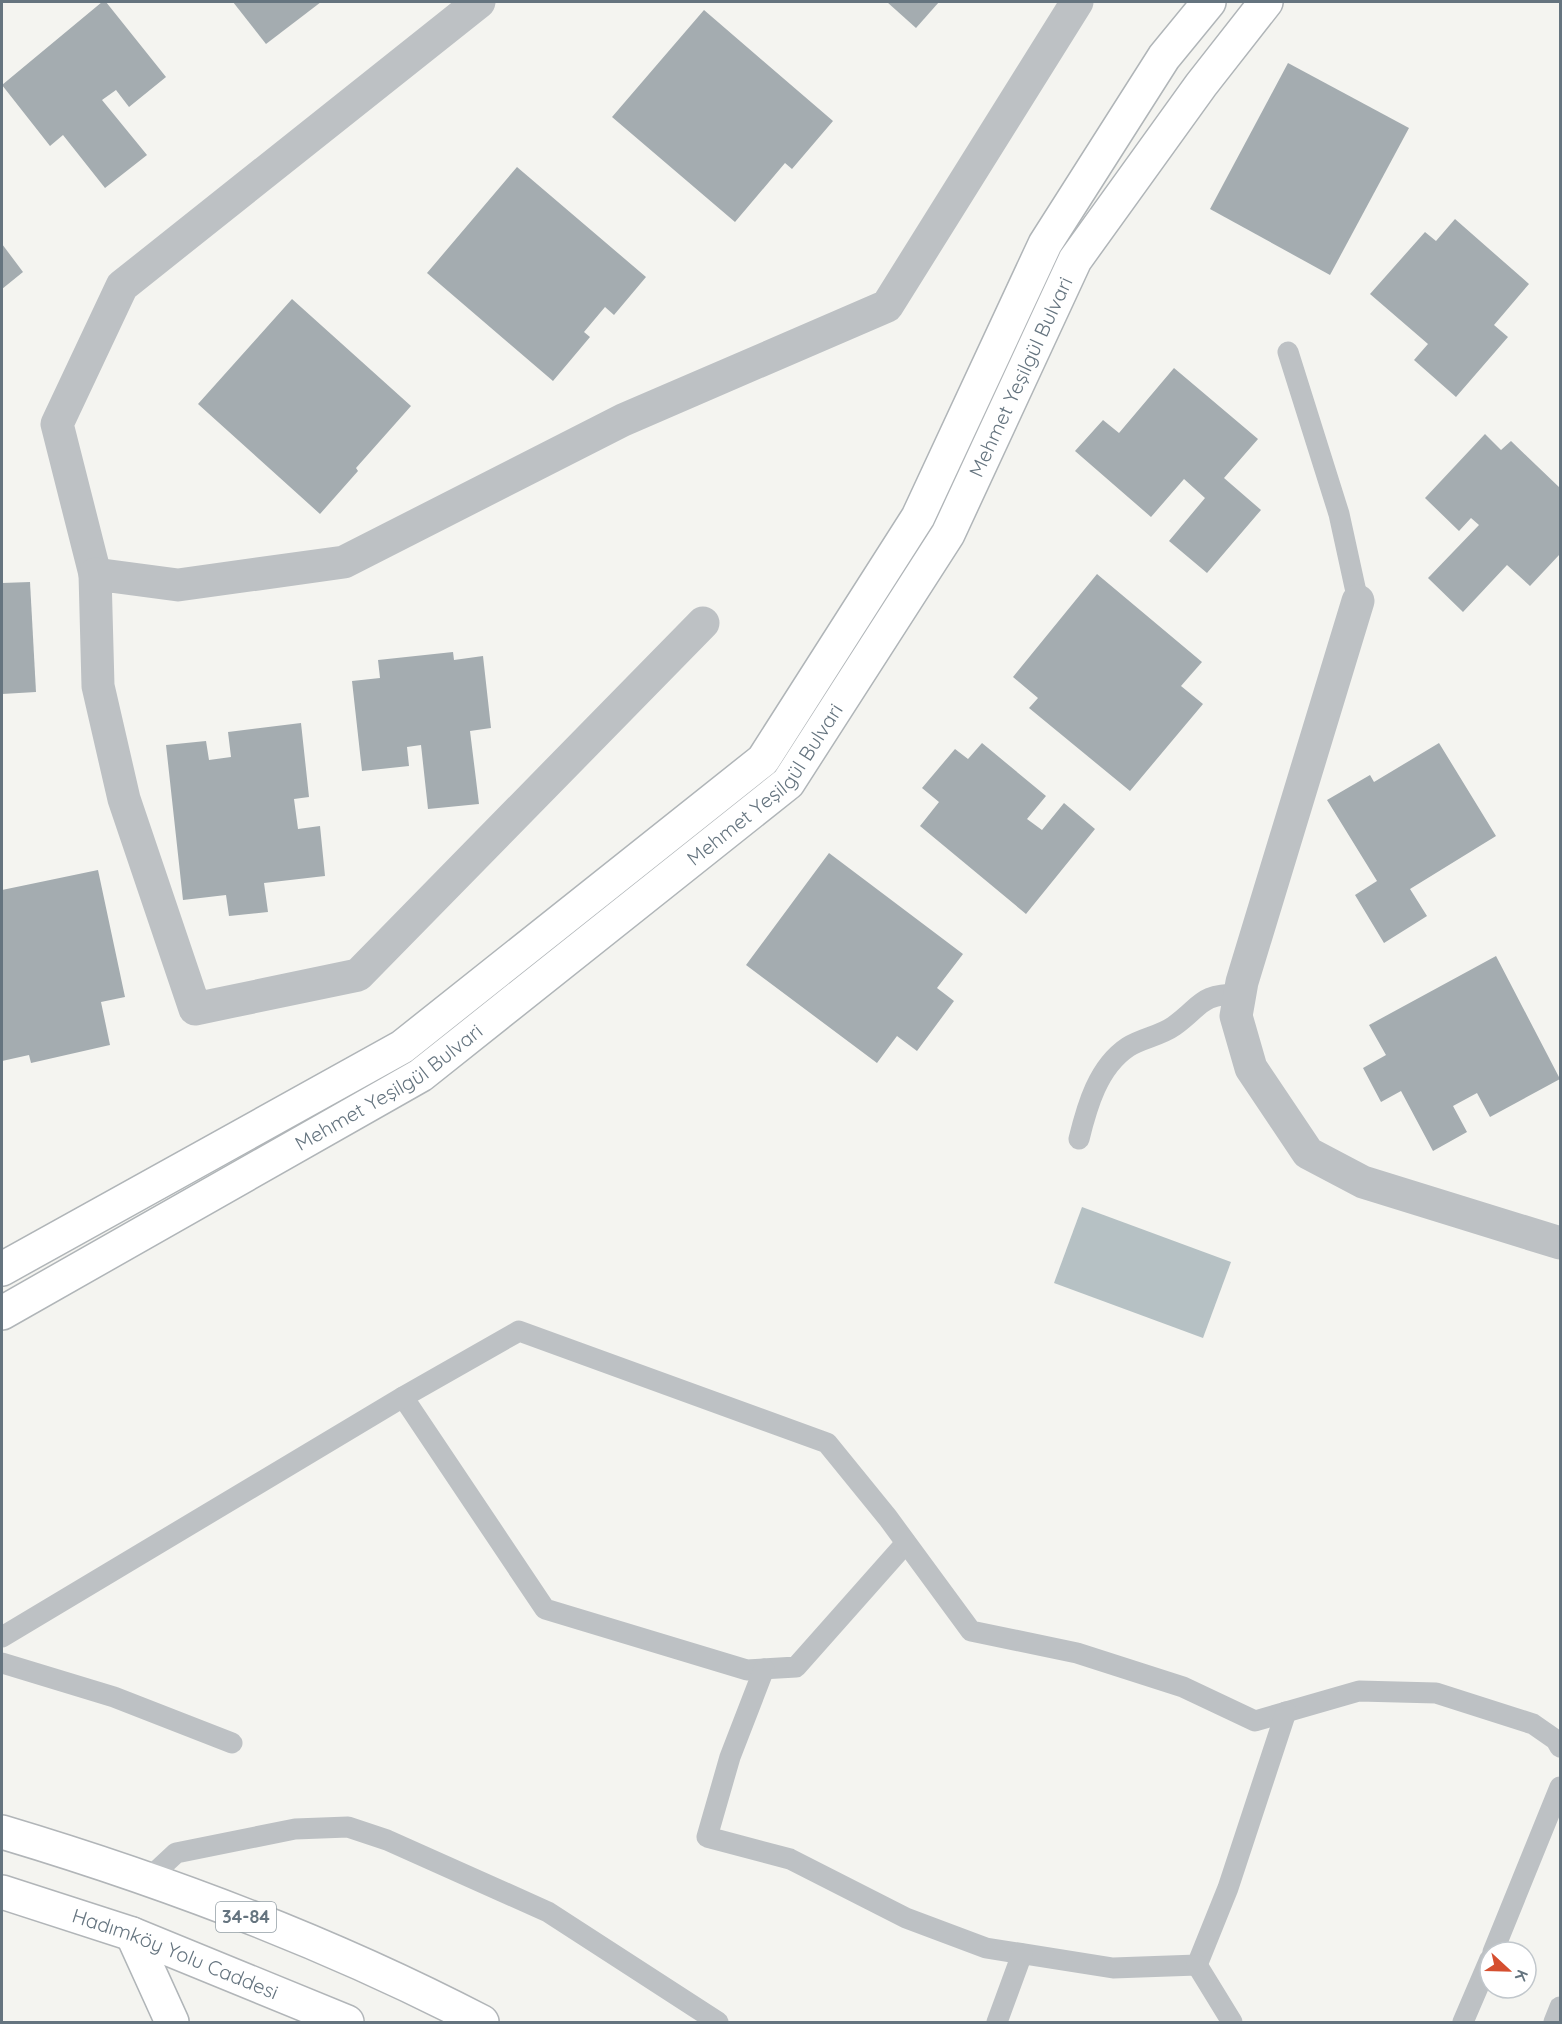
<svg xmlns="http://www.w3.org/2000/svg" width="1562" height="2024" font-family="Quicksand,sans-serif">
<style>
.water{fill:#b6c1c4}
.building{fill:#a4acb0}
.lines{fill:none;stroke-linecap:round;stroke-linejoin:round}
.secondary-casing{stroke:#b0b5b8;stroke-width:36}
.primary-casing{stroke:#b1b5b8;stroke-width:36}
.lane{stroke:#bdc1c4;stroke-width:21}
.street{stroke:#bdc1c4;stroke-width:33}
.secondary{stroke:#fff;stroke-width:33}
.primary{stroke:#fff;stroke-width:33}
.labels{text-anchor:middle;stroke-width:6;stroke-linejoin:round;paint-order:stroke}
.shield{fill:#fff;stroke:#939ea5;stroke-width:1.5}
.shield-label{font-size:18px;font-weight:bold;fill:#65747f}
.street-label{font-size:20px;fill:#65747f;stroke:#fff}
</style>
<rect width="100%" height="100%" fill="#f4f4f0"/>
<polygon class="water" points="1082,1207 1231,1262 1203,1338 1054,1283"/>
<g class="building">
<polygon points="102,2 106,2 166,77 129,107 116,90 102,100 147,155 105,188 63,135 50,146 2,85"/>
<polygon points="233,2 321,2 266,44"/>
<polygon points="887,2 939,2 916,28"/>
<polygon points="704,10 833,121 792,169 785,163 735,222 612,117"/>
<polygon points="1288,63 1409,128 1330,275 1210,209"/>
<polygon points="517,167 646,277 614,315 605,307 584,332 590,337 553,381 427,273"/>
<polygon points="1455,219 1529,284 1494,325 1508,337 1456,397 1414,360 1428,344 1370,294 1425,232 1436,241"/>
<polygon points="2,244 23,272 2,289"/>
<polygon points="292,299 411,406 356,468 358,471 320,514 198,404"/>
<polygon points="1174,368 1258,439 1224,478 1261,510 1207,573 1169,541 1205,498 1184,479 1151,517 1075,451 1103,420 1119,433"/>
<polygon points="1485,434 1501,450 1511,441 1560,488 1560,554 1530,586 1507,565 1463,612 1428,578 1479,525 1471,518 1459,531 1425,498"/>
<polygon points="1097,574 1202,662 1181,686 1203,704 1130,791 1029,708 1038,698 1013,677"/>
<polygon points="30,582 36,692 2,694 2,583"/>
<polygon points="453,652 454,660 483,656 491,728 470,731 479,804 428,809 421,745 407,747 409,766 362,771 352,681 380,678 378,660"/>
<polygon points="301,723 309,797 294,799 298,829 320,826 325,876 264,883 268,912 229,916 226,895 183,900 166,745 206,741 209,760 231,757 228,732"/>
<polygon points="982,743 1046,796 1027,819 1042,830 1064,803 1095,829 1026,914 920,826 939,802 922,788 955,749 968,759"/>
<polygon points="1439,743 1496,836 1410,889 1427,916 1384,943 1355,895 1377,881 1327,800 1370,775 1374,782"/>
<polygon points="829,853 963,954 937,988 954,1001 917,1051 897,1036 877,1063 746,965"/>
<polygon points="98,870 125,997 101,1002 110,1045 31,1063 29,1055 2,1061 2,890"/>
<polygon points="1496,956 1560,1079 1490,1117 1477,1093 1453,1106 1467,1132 1433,1151 1401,1091 1381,1102 1363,1068 1386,1055 1369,1025"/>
</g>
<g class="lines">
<g class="secondary-casing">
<g id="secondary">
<polyline points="2,1269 402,1047 763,760 918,517 1045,244 1164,57 1209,2"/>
<path id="s1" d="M2,1313L421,1075L788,783L948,534L1075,260L1201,85L1266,2"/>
<polyline points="132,1934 172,2022"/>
</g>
</g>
<g class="primary-casing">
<g id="primary">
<path d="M2,1832C166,1881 330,1943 482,2022"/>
<path id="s2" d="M2,1892L132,1934L347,2022"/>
</g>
</g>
<g class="lane">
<polyline points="1288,352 1339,514 1358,601"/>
<path d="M1079,1139C1087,1106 1098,1067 1128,1047C1142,1038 1160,1036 1174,1026C1203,1005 1199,994 1240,994"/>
<polyline points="403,1397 545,1609 747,1670 796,1667 906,1543"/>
<polyline points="2,1637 403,1397 519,1331 827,1443 888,1518 971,1631 1077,1653 1183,1687 1255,1721 1359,1691 1436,1693 1533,1724 1556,1740 1560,1747"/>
<polyline points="2,1663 114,1697 232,1743"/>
<polyline points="764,1669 730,1757 707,1837 790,1859 906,1918 986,1948 1113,1968 1197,1965 1228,1888 1286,1712"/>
<polyline points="147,1880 176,1853 295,1829 348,1827 387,1840 548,1912 718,2022"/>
<polyline points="1493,1952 1560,1787"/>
<polyline points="1197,1965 1232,2022"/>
<polyline points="997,2022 1022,1954"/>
<polyline points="1463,2022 1490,1959"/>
<polyline points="1554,2022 1560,2007"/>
</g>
<g class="street">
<polyline points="95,574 57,424 122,286 479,2"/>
<polyline points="1358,601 1242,982 1236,1016 1251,1068 1308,1153 1363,1182 1560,1243"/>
<polyline points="703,623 358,975 195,1009 124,799 98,686 95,574 178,585 344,562 623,420 887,306 1077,2"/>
</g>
<use href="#secondary" class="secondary"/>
<use href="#primary" class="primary"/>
</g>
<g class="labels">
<rect class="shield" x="216" y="1902" width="60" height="30" rx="4.5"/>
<g class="shield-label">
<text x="246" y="1923">34-84</text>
</g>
<g class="street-label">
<text dy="7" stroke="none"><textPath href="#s1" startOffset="1420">Mehmet Yeşilgül Bulvari</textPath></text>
<text dy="7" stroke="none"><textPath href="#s1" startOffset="934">Mehmet Yeşilgül Bulvari</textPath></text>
<text dy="7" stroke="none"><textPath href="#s1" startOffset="448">Mehmet Yeşilgül Bulvari</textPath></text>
<text dy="7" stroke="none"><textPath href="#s2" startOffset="184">Hadımköy Yolu Caddesi</textPath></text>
</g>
</g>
<rect width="1562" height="2024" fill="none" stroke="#65747f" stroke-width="6"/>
<g transform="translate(1508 1970) rotate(112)"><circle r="28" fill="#ffffff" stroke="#c1c7cc" stroke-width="1.5"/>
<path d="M0-4.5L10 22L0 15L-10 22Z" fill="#d54f30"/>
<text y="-9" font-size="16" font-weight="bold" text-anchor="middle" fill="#65747f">K</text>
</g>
</svg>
